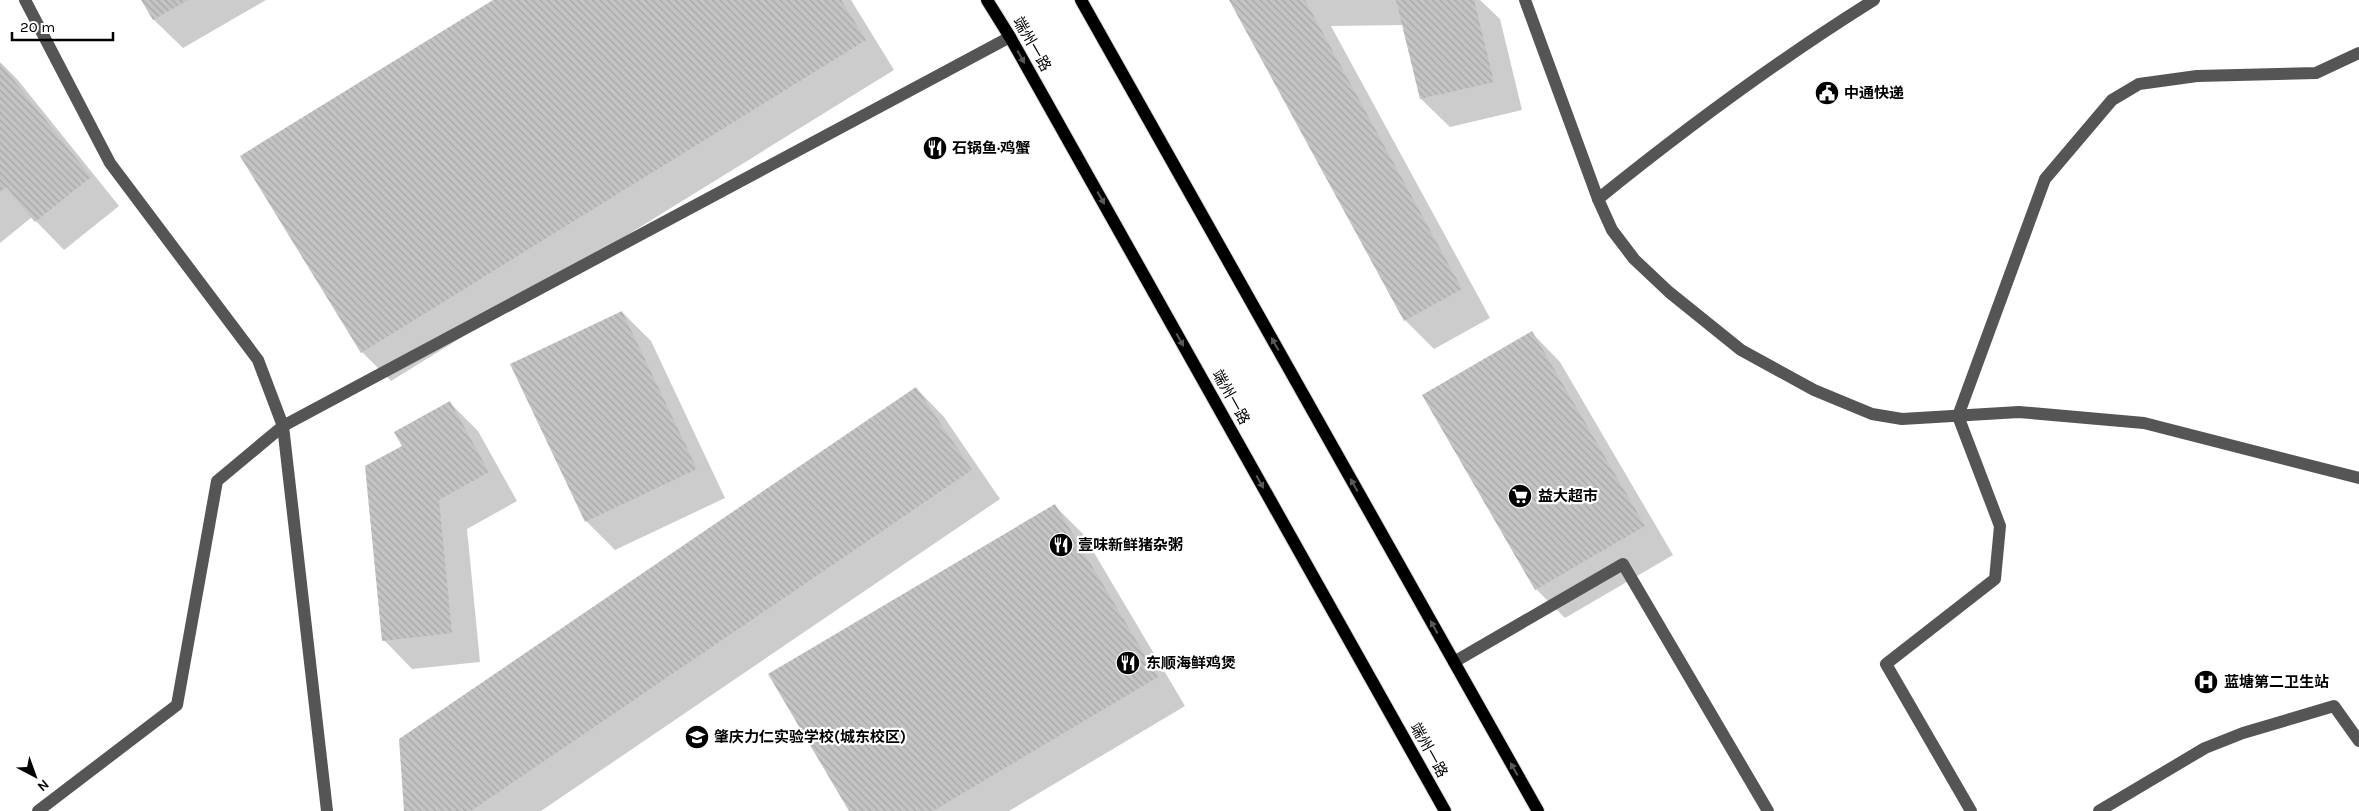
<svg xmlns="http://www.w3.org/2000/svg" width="2359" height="811" font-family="Karla,'Noto Sans SC',sans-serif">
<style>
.shadow{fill:#0003}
.building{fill:url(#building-back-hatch)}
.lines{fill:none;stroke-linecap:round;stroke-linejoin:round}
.major-casing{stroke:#dbdbdb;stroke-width:14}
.minor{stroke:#555;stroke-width:12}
.major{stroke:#000;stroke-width:12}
.oneway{fill:#595959}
.labels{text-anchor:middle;stroke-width:4.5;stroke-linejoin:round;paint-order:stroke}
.street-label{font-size:15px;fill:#000;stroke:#fff}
.poi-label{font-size:15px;font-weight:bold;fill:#000;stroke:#fff;text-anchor:start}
</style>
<defs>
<pattern id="building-back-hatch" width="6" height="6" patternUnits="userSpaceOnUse" patternTransform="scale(1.25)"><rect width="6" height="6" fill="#c4c4c4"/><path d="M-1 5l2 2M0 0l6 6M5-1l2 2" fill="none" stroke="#a7a7a7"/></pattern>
</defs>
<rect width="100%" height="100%" fill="#fff"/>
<g class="shadow">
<polygon points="143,0 266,0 183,48 154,20"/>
<polygon points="495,0 851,0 894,70 391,381 362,352 242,157"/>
<polygon points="1231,0 1480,0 1500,19 1522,110 1450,127 1421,99 1404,25 1331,26 1490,318 1434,349 1405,320"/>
<polygon points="0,62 17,79 119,206 64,250 32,217 0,243"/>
<polygon points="622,312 651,341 725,498 615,550 586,521"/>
<polygon points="1532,333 1560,362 1673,555 1565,618 1536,589"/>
<polygon points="916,388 944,417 1000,499 541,811 405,811"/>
<polygon points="449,402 478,431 517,501 467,529 480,662 412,669 384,640 404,446"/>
<polygon points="1055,506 1083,534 1185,706 1009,811 850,811"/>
</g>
<g class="building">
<polygon points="141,0 188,0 153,20"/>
<polygon points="493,0 841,0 866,40 361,353 240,156"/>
<polygon points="1229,0 1305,0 1462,289 1404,321"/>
<polygon points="1396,0 1474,0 1494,82 1420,99"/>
<polygon points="0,63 91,177 35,222 6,187 0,192"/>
<polygon points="622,311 697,469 585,522 510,364"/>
<polygon points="1532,331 1645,526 1535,590 1422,395"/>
<polygon points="916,387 972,470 471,811 404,811 399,739"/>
<polygon points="450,401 489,472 439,500 452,633 382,641 365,466 402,446 394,432"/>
<polygon points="1055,504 1158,677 933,811 849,811 768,674"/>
</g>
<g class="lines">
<g class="major-casing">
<g id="major">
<polyline points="987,0 1010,37 1445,811"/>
<polyline points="1081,0 1538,811"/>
</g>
</g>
<g class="minor">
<polyline points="25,0 110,163 258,360 283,426 217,481 177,705 38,811"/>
<polyline points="1525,0 1598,199 1612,230 1634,259 1669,292 1741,350 1814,390 1872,414 1902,419 2019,412 2144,423 2359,478"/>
<path d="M1598,199C1686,128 1778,60 1874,0"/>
<polyline points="1454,662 1623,564 1768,811"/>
<polyline points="327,811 283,426 1010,37"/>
<polyline points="1971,811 1886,664 1995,579 2000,526 1958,416 2045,179 2112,100 2139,84 2197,76 2316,73 2359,53"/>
<polyline points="2099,811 2205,748 2243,733 2334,706 2359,741"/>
</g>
<use href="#major" class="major"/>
</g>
<defs><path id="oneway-solid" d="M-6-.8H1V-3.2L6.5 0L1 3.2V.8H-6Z" transform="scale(1.25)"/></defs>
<g class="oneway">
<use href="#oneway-solid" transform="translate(1021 57) rotate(61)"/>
<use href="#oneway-solid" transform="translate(1101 198) rotate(61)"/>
<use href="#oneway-solid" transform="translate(1180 340) rotate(61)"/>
<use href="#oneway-solid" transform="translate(1275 344) rotate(-119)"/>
<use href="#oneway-solid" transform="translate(1260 482) rotate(61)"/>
<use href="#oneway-solid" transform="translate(1354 485) rotate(-119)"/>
<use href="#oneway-solid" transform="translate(1434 627) rotate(-119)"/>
<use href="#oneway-solid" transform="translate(1514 769) rotate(-119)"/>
</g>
<defs>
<g id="civic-disc" transform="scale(1.25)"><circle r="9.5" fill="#000" stroke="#fff"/><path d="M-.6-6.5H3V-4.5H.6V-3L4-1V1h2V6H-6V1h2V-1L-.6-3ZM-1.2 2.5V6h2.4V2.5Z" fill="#fff"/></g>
<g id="restaurant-disc" transform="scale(1.25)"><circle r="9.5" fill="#000" stroke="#fff"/><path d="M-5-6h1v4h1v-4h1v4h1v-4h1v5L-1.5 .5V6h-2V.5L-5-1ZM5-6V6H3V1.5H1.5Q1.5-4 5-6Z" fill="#fff"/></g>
<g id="supermarket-disc" transform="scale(1.25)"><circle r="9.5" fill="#000" stroke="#fff"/><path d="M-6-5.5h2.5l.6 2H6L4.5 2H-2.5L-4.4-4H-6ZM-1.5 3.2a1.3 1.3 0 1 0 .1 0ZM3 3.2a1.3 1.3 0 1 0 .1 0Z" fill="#fff"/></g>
<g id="hospital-disc" transform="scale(1.25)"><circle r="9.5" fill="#000" stroke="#fff"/><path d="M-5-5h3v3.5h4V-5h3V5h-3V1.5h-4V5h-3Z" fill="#fff"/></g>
<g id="school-disc" transform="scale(1.25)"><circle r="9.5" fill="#000" stroke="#fff"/><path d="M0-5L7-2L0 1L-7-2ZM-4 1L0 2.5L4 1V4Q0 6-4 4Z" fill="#fff"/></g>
</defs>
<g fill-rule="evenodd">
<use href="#civic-disc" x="1827" y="93"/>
<use href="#restaurant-disc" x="935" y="148"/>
<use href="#supermarket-disc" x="1520" y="496"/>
<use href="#restaurant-disc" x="1061" y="545"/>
<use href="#restaurant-disc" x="1128" y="663"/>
<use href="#hospital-disc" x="2206" y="682"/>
<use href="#school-disc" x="697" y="737"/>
</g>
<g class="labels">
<g class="street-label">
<text transform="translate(1032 44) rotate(60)" y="5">端州一路</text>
<text transform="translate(1231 397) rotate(61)" y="5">端州一路</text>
<text transform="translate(1429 750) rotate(61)" y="5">端州一路</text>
</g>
<g class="poi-label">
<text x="1844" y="98">中通快递</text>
<text x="952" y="153">石锅鱼·鸡蟹</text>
<text x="1538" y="501">益大超市</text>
<text x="1078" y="550">壹味新鲜猪杂粥</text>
<text x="1146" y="668">东顺海鲜鸡煲</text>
<text x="2224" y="687">蓝塘第二卫生站</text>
<text x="714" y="742">肇庆力仁实验学校(城东校区)</text>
</g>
</g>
<g transform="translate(35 776) rotate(139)" stroke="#ffffff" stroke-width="4" paint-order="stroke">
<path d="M0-4L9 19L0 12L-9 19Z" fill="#000000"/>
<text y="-8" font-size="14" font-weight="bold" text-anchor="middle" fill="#000000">N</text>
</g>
<path d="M12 32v8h101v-8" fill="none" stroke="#000000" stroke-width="2.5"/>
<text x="20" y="32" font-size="15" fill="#000000" stroke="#ffffff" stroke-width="4" paint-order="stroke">20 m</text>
</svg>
